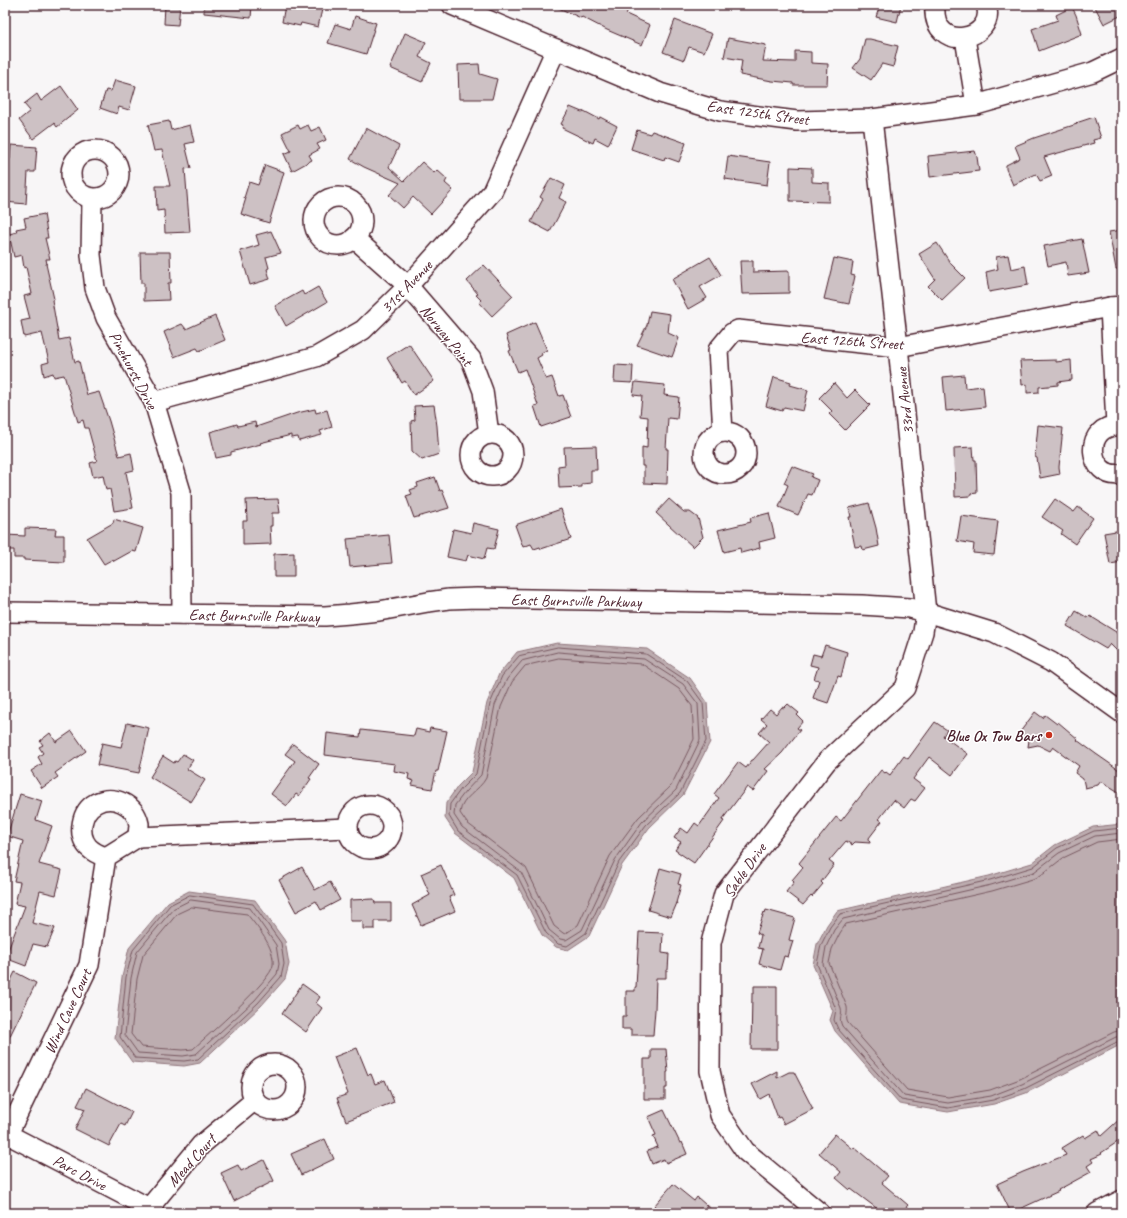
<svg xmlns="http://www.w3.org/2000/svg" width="1127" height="1218" font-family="Caveat,sans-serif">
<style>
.water{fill:#bdadb0;stroke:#8f747b}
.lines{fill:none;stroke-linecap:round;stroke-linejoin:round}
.shore{stroke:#785860;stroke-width:1}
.building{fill:#cdc1c4;stroke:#4a1f2b}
.minor-casing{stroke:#4a1f2b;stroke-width:22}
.minor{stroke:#fff;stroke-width:19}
.poi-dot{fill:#c8321e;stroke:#fff;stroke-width:1.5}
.labels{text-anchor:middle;stroke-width:3;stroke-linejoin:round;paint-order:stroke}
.street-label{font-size:16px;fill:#4a1f2b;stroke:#fff}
.poi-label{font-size:16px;font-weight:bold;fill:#4a1f2b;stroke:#fff;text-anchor:end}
</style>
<rect width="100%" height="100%" fill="#f8f6f7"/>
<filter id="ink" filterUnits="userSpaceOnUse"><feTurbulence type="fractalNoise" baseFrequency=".025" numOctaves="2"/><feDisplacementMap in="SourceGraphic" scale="8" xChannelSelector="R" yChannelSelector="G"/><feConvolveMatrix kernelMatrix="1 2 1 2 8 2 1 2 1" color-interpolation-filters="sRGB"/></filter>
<g filter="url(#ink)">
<g class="water">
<polygon points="557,643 647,649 690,678 707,702 710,742 683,795 649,828 622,865 589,936 568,950 556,947 542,935 514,878 455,833 445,818 446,803 458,786 472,772 487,703 499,674 517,652"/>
<polygon points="1122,824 1122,1044 1026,1093 994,1104 948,1112 899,1104 835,1031 830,1020 833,1011 813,965 817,944 827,925 837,911 989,876 1032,863 1055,845 1093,827"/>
<polygon points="189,891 255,900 285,941 289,964 285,979 261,1006 200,1063 184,1066 132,1062 115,1038 122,977 129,948 168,902"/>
</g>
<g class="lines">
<g class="shore">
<polygon points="558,647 646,654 687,681 703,703 706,741 680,793 646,825 619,862 586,933 567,946 558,944 546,933 517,875 458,831 449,816 450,804 461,789 476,774 490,704 502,676 519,656"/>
<polygon points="558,652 644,659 683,684 698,704 700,740 676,790 642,822 615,860 582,930 566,940 560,939 549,930 521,872 462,827 454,815 455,805 465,792 481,775 495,705 507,679 522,661"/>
<path d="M559,658L642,664L679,689L692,706L694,739L671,786L638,818L610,856L578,925L565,934L563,933L554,926L526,868L467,823L460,813C461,798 480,790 486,778L501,707L512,682L525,666Z"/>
<polyline points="1122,828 1094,831 1057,848 1033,867 990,880 840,914 830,927 821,945 817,964 836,1009 834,1020 838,1029 901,1100 948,1108 993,1100 1024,1089 1119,1041 1122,1041"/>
<path d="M1122,833L1095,836L1059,853L1034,872L991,885L843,919L834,930L826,947L823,964L841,1008C843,1016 838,1017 842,1026L904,1096L948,1103L991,1096L1022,1084L1116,1037L1122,1036"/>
<path d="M1122,839L1097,842L1063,858L1041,875L1036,878L992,891L846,924L840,933L832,949L829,963L847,1007C848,1013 845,1018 848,1023L907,1090L948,1097L990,1090L1020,1079L1114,1032L1122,1030"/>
<polygon points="190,895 253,904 281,943 284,964 281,977 258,1003 198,1059 184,1061 135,1058 120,1037 126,977 133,950 170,905"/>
<polygon points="191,900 250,908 276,945 279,964 277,974 255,1000 196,1054 183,1056 138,1053 125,1035 131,978 137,952 173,909"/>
<path d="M192,907L247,914C257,927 275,947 273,965C272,980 207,1036 193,1049L183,1050L141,1047L131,1034L137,979L143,955L177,914Z"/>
</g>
</g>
<g class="building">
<polygon points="165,5 180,5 178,25 164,24"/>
<polygon points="204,5 252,5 251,18 204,13"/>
<polygon points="285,5 323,5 318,27 301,23 300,26 282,22"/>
<polygon points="552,5 617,5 628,10 626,14 650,25 642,45 607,30 582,17 581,18"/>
<polygon points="880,5 901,5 897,22 876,17"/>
<polygon points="1094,5 1122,5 1122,15 1104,24"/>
<polygon points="1072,7 1076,15 1082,34 1039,51 1032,29 1058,20 1056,15"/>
<polygon points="355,16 376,23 366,54 328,43 335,24 351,29"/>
<polygon points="675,20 712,34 704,52 689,47 684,60 663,52"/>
<polygon points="405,33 426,42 419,57 431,63 422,82 390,68"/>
<polygon points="728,38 766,45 763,61 795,62 795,51 811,52 811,63 828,64 827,85 793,85 793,83 772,81 740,75 742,60 724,57"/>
<polygon points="865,39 870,39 898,46 893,67 882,64 871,80 853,68 860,59"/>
<polygon points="479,64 480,74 497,79 492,99 459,99 458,65"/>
<polygon points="115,80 136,86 129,110 119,107 117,114 100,108 106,90 111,91"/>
<polygon points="61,86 78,110 57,127 54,123 33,139 19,120 30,111 24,104 37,94 41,101"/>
<polygon points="570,107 582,112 584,111 599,119 600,117 617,126 608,145 595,138 593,143 562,128 563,125 561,124"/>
<polygon points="1094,117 1101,138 1093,140 1094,143 1044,157 1052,176 1040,181 1036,174 1013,185 1006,169 1006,165 1020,158 1015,146 1034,138 1077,124 1076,123"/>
<polygon points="169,121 171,130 190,125 194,142 185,144 191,168 185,169 190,232 165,233 164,210 157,211 156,186 170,186 162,150 154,151 148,125"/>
<polygon points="298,125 300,129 308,125 311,131 320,127 326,140 317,144 320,149 309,155 312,160 292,171 284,154 291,151 282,133"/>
<polygon points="366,128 399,146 389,167 404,181 422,162 434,173 437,170 447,179 445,183 453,190 431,214 413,197 403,208 389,195 400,183 364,167 350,159"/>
<polygon points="637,130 650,134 652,131 686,143 679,162 665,157 664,160 631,149"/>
<polygon points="11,145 37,147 35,172 28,172 26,204 5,202 5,159 10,159"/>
<polygon points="975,151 977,157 979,171 930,177 928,156"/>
<polygon points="728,156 770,162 767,185 725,179"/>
<polygon points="265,165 284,172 269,223 241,214 246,198 244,198 249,182 258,185"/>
<polygon points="790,167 812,168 812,182 829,183 829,202 790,201"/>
<polygon points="551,178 565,185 559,198 566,202 550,232 531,222 543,199 540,197"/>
<polygon points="44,214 48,238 45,238 50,259 46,259 47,264 46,264 54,299 52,300 59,340 69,338 75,362 79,361 87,395 99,392 109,421 119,456 131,453 134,470 126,472 133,508 114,511 110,489 106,490 103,475 93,477 90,463 97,461 88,428 85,428 83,420 78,422 64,375 54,377 53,373 44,376 42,364 49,362 42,333 24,337 21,321 30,319 24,296 32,294 26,267 24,268 22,255 14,257 9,234 17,232 16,229 26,227 24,218"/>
<polygon points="1122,230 1122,269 1116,269 1109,232"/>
<polygon points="271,231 281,253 266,257 269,268 267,269 270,279 250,285 240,251 259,245 256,235"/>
<polygon points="1082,239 1089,273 1068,276 1066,262 1048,266 1044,246"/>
<polygon points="937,243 951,264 965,278 942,300 928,286 935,279 919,254"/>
<polygon points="140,252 170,252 171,283 168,283 169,300 144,301 144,283 141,283"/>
<polygon points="1008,255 1011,269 1025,266 1028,285 989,292 986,272 998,269 996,257"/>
<polygon points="710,257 721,275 700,287 707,298 688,309 672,279"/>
<polygon points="834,258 853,262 851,275 855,276 849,304 824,299"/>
<polygon points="740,261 753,261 753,272 789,271 789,293 742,294"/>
<polygon points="484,265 513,296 492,316 479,302 481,300 476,295 478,294 467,281"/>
<polygon points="318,287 327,302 286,326 275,306 302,291 304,295"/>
<polygon points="650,311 670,314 668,333 679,338 672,357 637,345 647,325"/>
<polygon points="215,316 225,340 199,351 197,348 174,357 164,332 182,324 186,329"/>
<polygon points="535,322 547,350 541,353 542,355 537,358 546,379 552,377 559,396 563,395 571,417 541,427 534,406 538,405 525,369 518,372 509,351 511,350 506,335"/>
<polygon points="409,344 434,381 414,395 405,381 402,383 387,358"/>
<polygon points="1056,360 1056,362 1071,360 1072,380 1058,382 1058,385 1039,387 1039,392 1027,393 1027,384 1022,385 1020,361"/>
<polygon points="615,365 633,366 632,383 614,382"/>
<polygon points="964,375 965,388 983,386 985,407 946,411 943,377"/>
<polygon points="774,377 791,382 790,385 808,390 803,411 784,407 782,411 766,406"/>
<polygon points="635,382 665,385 664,395 679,397 677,419 668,418 666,449 668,449 667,484 644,483 644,466 642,466 642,447 647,448 648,417 640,416 642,396 633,395"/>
<polygon points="834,383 847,398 855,390 870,405 845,430 829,414 832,411 819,398"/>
<polygon points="434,405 437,426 439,454 422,460 412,451 411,421 415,420 414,406"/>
<polygon points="315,409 316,413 327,410 332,427 320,431 322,435 299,441 298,437 291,438 291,435 260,443 261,444 231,452 231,455 216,458 210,432 237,424 238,426 255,422 256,427 297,413"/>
<polygon points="1038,425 1063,428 1059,467 1060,474 1040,478 1037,458 1035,457"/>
<polygon points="596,446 597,470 591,470 591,483 582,484 582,487 559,488 558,466 565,465 564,447"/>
<polygon points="973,447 974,460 976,460 977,493 970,494 970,496 955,497 954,448"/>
<polygon points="792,466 813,474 811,477 818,480 812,495 808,494 798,515 779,507 788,485 784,483"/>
<polygon points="435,477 440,491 442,490 449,508 414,518 406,496 412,494 410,490 418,487 417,483"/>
<polygon points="278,499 280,513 272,513 272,526 270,526 271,544 243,545 243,521 247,521 246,500"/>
<polygon points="669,499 684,512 690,512 698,518 703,537 693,547 656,513"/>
<polygon points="1055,499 1074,512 1078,507 1093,518 1075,544 1061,534 1063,531 1042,517"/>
<polygon points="869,503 876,528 879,546 863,550 862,546 855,547 849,517 851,517 849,508"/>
<polygon points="561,509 571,539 541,549 540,547 534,549 531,544 523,547 515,525"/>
<polygon points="769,513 775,538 759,542 760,548 741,553 740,548 724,552 718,530 751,522 750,518"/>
<polygon points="961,516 998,521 994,555 973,553 974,544 957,541"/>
<polygon points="114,519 143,528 136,552 132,551 114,561 113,559 104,564 87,538 113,523"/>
<polygon points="473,523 499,529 494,549 487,548 484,559 468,555 466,561 447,557 453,529 471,533"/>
<polygon points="25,528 56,529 55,535 64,535 64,562 24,560 24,558 14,558 14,550 6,550 6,535 25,536"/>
<polygon points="1122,530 1122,562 1110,564 1104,533"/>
<polygon points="389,535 392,563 350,567 347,539"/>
<polygon points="294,553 294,577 274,577 274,554"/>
<polygon points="1076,611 1088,618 1090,616 1116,632 1122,641 1122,656 1110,644 1106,649 1067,626"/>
<polygon points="825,645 847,652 841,677 838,676 828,703 813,698 819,680 814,679 818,667 810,665 813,654 821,656"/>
<polygon points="788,704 799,713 797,715 803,721 797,728 800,730 782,753 765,769 768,771 753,791 747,787 722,820 724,821 694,863 675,850 681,842 674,838 681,828 688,833 695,823 699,826 719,798 714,794 738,762 746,768 752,760 753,760 769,742 759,733 767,724 761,719 770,709 776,714 782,707 784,708"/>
<polygon points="1035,712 1043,718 1045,715 1057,724 1058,722 1078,739 1077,740 1096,754 1122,772 1122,794 1101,781 1098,785 1085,788 1083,779 1075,773 1079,766 1053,747 1050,751 1038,745 1028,747 1029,740 1020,732"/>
<polygon points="935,722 947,730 943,736 968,754 952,775 929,757 913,779 925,788 915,801 911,799 904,808 894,800 879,819 882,821 869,838 870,843 855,842 852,845 846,841 829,861 834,865 821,882 823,884 812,897 811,896 803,905 786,892 794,882 792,880 803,867 799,863 836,817 841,821 881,770 885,773 886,772 890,775 904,756 908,759"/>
<polygon points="127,723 149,728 139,773 97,765 102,743 121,747"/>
<polygon points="430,728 447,731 438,771 436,771 432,789 412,785 414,781 408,779 409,774 394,771 395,764 325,755 327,733 360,737 361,730 414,736 416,729 429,732"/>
<polygon points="72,731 86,751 55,773 58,777 42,788 31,771 42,764 38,757 43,753 39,747 43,745 40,741 50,733 56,742"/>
<polygon points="293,744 319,764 309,778 311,779 299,796 296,794 287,806 271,794 295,761 285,754"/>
<polygon points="183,754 193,760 187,769 205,780 191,802 150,777 163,756 174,763 175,761 177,762"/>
<polygon points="20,794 42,801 36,820 52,826 39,864 62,870 56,895 40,891 32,923 55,928 47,947 33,944 26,966 5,958 25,906 15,904 20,882 14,881 23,841 7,836"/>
<polygon points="441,865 454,895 449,897 455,911 421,925 412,905 430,895 421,874"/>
<polygon points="302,867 315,890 330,882 340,900 321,910 316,901 296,912 279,880"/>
<polygon points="660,868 681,874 678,884 681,885 676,903 677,903 671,917 648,910"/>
<polygon points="374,899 375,903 391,903 391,921 375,921 375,929 363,929 363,921 350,921 350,900"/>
<polygon points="766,910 795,918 789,940 793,941 788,957 784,956 780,970 759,964 763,949 758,948 761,935 757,933 764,912 765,913"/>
<polygon points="639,932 663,933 662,953 669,954 668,970 666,970 666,978 656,978 655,1010 653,1035 631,1035 631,1029 622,1029 622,1016 626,1016 626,991 635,991 635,987 636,987"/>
<polygon points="15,972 36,983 5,1046 5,992"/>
<polygon points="302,984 320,997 316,1003 322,1008 306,1032 282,1014"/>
<polygon points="754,986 777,986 777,1049 751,1049 752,994 754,994"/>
<polygon points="357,1048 368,1075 371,1074 375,1084 385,1080 394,1102 346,1121 337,1098 348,1094 334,1057"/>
<polygon points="651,1049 666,1049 668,1072 667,1072 667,1088 665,1088 665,1099 644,1099 644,1059 651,1059"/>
<polygon points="777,1071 777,1078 789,1072 794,1072 813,1109 784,1124 780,1117 778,1118 769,1094 760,1099 752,1084"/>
<polygon points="86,1088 132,1112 125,1126 121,1124 109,1146 75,1129 85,1109 77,1106"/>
<polygon points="664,1110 680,1143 682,1142 687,1154 666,1163 664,1159 652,1164 647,1151 658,1147 653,1136 656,1135 648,1117"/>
<polygon points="1122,1117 1122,1139 1101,1153 1102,1154 1091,1159 1093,1162 1087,1166 1091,1172 1058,1190 1059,1191 1011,1213 997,1184 1023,1172 1066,1155 1062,1148 1083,1135 1085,1138 1098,1130 1101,1136"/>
<polygon points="835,1134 853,1149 854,1147 888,1176 882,1183 908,1205 901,1213 883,1213 851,1189 850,1190 836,1178 841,1172 819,1153"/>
<polygon points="325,1139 334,1159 301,1175 291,1154"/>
<polygon points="264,1160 274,1181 234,1201 221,1173 238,1165 241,1171"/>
<polygon points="673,1184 694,1201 697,1197 715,1213 662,1213 654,1206"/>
</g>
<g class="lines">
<g class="minor-casing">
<g id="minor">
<polyline points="452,5 660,93 720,111 797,121 872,119 976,105 1093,72 1122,58"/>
<path d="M935,5C931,56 998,40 986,5"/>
<polyline points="965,38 976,105"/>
<circle cx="95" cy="174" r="24"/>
<circle cx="338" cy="221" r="24"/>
<polyline points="92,198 91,255 95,288 106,318 154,402 181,492 182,614"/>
<polyline points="354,238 408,286 471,359 483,391 489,434"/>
<polyline points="1110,307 1116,425"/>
<polyline points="154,402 316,357 363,330 408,286 492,192 556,49"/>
<path d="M1122,426C1081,422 1087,481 1122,474"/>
<polyline points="723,432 718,350 732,333 738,330 898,347 1110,307 1122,306"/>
<circle cx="725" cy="453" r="21"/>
<circle cx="492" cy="455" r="21"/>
<polyline points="5,612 325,616 350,614 379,611 428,602 449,599 477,598 862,605 910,608 926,612 994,633 1051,662 1122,713"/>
<circle cx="370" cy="827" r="22"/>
<path d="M106,857C99,855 93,852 88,847C77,834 81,811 96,803C113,794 135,804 139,824C139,828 138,833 138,837"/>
<circle cx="274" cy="1087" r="23"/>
<polyline points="5,1133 149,1208 154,1213"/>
<polyline points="8,1134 89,965 106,857 138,837 348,828"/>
<polyline points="149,1208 201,1145 255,1100"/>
<polyline points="820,1213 745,1151 720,1115 710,1071 711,943 724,894 827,761 905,688 923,632 926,612 898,347 872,119"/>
<polyline points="1097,1213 1122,1200"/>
</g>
</g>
<use href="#minor" class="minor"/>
</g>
</g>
<circle class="poi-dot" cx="1049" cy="735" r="4"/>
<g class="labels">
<g class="street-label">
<text transform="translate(758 112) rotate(8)" y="6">East 125th Street</text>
<text transform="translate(406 286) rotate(-46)" y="6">31st Avenue</text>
<text transform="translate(447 335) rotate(51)" y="6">Norway Point</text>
<text transform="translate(852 340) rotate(4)" y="6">East 126th Street</text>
<text transform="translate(134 370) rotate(62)" y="6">Pinehurst Drive</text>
<text transform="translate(904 401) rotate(-96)" y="6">33rd Avenue</text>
<text transform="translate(576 600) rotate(1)" y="6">East Burnsville Parkway</text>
<text transform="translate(254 615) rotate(1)" y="6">East Burnsville Parkway</text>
<text transform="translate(744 870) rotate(-55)" y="6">Sable Drive</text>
<text transform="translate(67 1011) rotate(-65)" y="6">Wind Cave Court</text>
<text transform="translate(191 1160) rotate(-48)" y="6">Mead Court</text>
<text transform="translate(80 1172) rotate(28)" y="6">Parc Drive</text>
</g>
<g class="poi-label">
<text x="1041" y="741">Blue Ox Tow Bars</text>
</g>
</g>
<rect width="1127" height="1218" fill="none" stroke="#fff" stroke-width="20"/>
<rect x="10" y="10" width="1107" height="1198" fill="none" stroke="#4a1f2b" stroke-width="1.5" filter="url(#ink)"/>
</svg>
